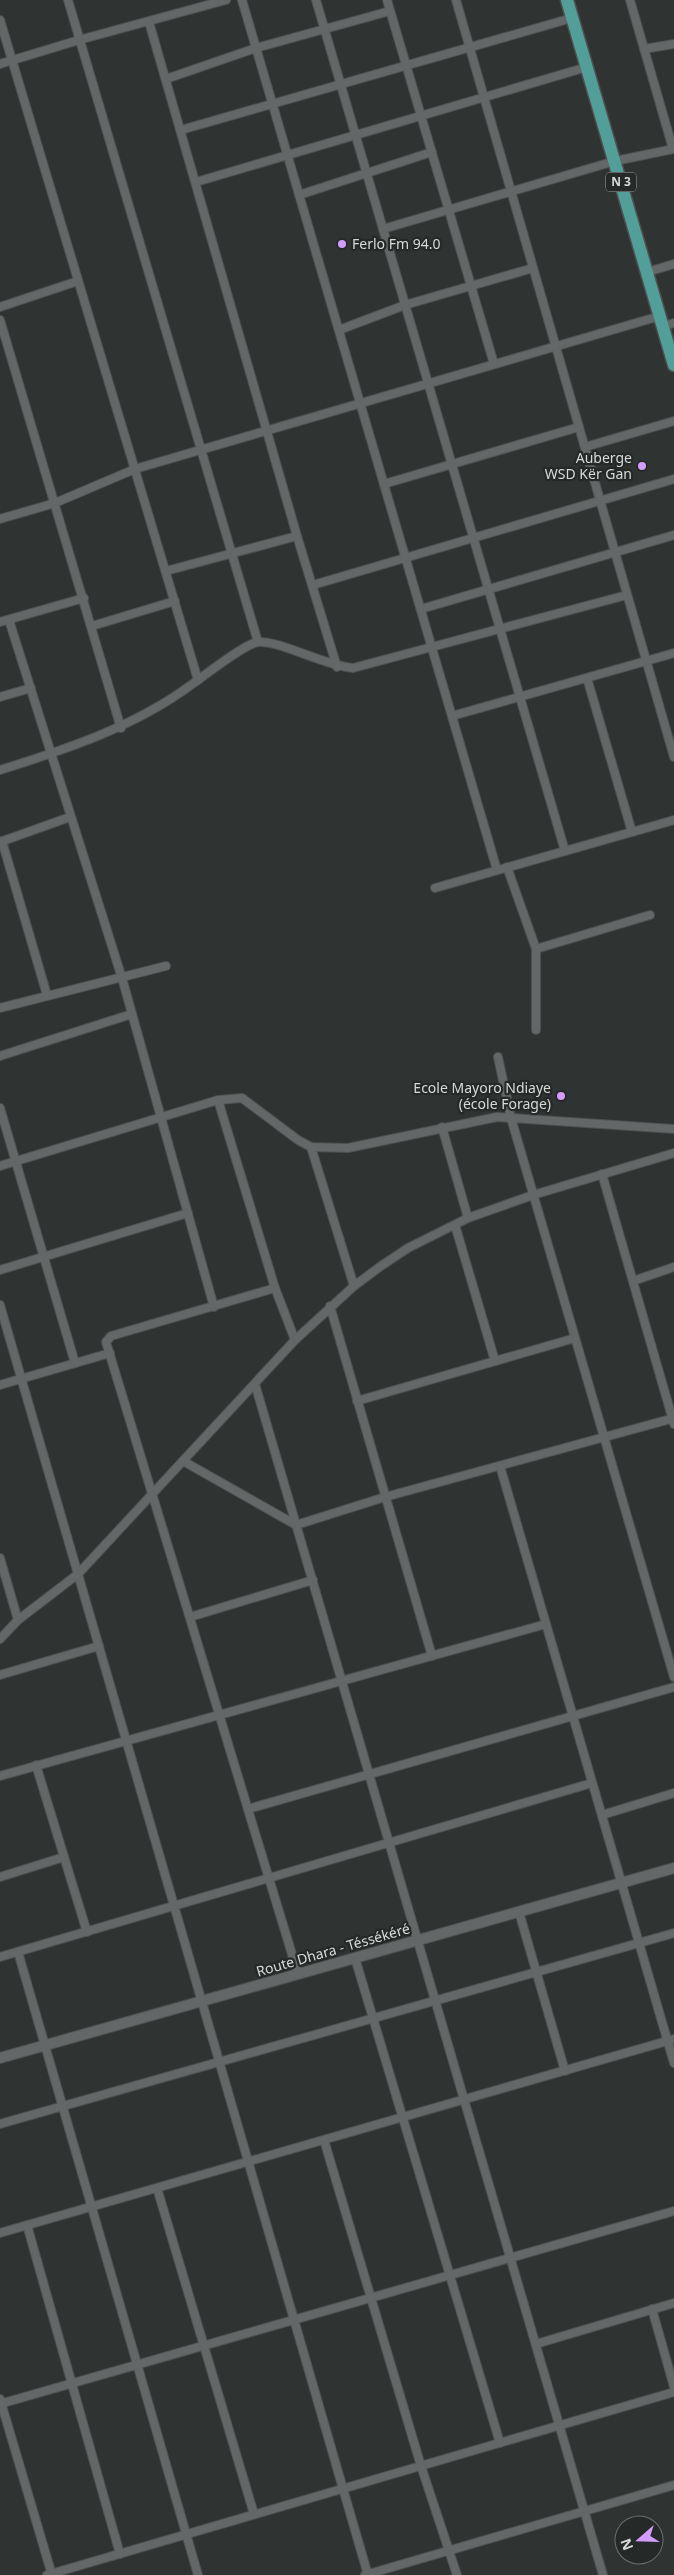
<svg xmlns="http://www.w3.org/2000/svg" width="674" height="2575" font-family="'Noto Sans',sans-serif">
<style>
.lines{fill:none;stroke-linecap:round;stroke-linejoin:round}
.minor-casing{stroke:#4d504f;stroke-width:10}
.tertiary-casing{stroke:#4d504f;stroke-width:12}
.primary-casing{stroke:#4d504f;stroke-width:15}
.minor{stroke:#636767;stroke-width:8}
.tertiary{stroke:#636767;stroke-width:10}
.primary{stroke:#529e98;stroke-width:12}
.poi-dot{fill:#d49cfb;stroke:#252928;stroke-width:2}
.labels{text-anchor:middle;stroke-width:4.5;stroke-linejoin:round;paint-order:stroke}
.shield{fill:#252928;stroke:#a2a5a4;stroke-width:1}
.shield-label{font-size:12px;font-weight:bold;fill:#d7dad9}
.poi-label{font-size:14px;fill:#d7dad9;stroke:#252928;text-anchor:end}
.street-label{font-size:14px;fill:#d7dad9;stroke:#252928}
</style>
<rect width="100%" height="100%" fill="#2f3332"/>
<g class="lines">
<g class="minor-casing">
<g id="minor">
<polyline points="68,0 258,642"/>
<polyline points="242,0 497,870"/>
<polyline points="316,0 565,851"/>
<polyline points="387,0 494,364"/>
<polyline points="456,0 674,757"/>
<polyline points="630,0 673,149"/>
<polyline points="0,20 198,680"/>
<polyline points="149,22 297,536 337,667"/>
<polyline points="644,49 674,44"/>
<polyline points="0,64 79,40 226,0"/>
<polyline points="166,79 256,48 390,11"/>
<polyline points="181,130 572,18"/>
<polyline points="196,182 587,67"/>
<polyline points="299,195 432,152"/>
<polyline points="383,229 615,161 674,149"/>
<polyline points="647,272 674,264"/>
<polyline points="0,307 78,281"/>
<polyline points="0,320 121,728"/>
<polyline points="663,326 674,323"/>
<polyline points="339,330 405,305 533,268"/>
<polyline points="585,447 674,421"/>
<polyline points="384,484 579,427"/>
<polyline points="0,519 55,503 135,469 660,316"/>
<polyline points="166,571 297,536"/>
<polyline points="313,585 674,479"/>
<polyline points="421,609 674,535"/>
<polyline points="9,620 122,978 214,1307"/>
<polyline points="0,622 84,598"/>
<polyline points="92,626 175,601"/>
<polyline points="587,678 632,832"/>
<polyline points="0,697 31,688"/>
<polyline points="452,716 674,653"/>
<path d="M0,770C67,749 134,727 191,685C204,676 244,644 258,642C279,640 325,666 353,668L627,595"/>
<polyline points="2,841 47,995"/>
<polyline points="0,842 70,817"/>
<polyline points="507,867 536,949 536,1030"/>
<polyline points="435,888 674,820"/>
<polyline points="536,949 650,915"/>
<polyline points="0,1008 166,966"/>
<polyline points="0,1056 132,1014"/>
<polyline points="498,1057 511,1118 674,1677"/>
<polyline points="218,1100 275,1288 295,1340"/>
<polyline points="0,1108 75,1363"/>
<polyline points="442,1127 468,1218"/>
<polyline points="311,1147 354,1286"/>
<polyline points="0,1166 218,1100 242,1098 298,1140 311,1147 348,1148 497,1117 674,1129"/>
<polyline points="602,1174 674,1424"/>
<polyline points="455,1225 495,1361"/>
<polyline points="0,1270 188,1213"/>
<polyline points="633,1281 674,1267"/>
<polyline points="275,1288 111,1336 106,1342 298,1974"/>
<polyline points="0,1305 368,2575"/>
<polyline points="330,1306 432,1656"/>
<polyline points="255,1384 603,2575"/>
<polyline points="0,1385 110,1353"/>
<polyline points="357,1401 575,1338"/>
<polyline points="183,1461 296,1525 385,1497 674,1418"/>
<polyline points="500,1466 674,2063"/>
<polyline points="0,1558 18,1620"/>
<polyline points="190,1617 313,1580"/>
<polyline points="0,1639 18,1620 78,1574 295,1340 354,1286 381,1266 408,1248 468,1218 533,1195 674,1153"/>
<polyline points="0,1675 99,1646"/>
<polyline points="36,1765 87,1932"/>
<polyline points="0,1776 546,1624"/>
<polyline points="248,1809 674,1687"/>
<polyline points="602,1815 674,1793"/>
<polyline points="0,1877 64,1857"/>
<polyline points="519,1912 565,2071"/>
<polyline points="18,1952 198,2575"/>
<polyline points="0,1957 592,1783"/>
<polyline points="355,1958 500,2443"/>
<polyline points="0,2124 674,1933"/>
<polyline points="324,2140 421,2466 457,2575"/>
<polyline points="157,2188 254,2514"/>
<polyline points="27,2225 120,2554"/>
<polyline points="0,2233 674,2039"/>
<polyline points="652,2309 674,2387"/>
<polyline points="536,2344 674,2303"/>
<polyline points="0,2399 52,2575"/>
<polyline points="0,2404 674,2211"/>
<polyline points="47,2575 674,2392"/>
<polyline points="365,2575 674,2485"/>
</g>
</g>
<g class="tertiary-casing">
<polyline id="tertiary" points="0,2058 674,1868"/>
</g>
<g class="primary-casing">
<polyline id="primary" points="567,0 674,365"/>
</g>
<use href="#minor" class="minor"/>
<use href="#tertiary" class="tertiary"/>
<use href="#primary" class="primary"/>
</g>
<g class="poi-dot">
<circle cx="342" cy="244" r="5"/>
<circle cx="642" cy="466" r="5"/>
<circle cx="561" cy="1096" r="5"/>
</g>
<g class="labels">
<rect class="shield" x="606" y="172.5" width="30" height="19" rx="4"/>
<g class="shield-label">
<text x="621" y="186">N 3</text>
</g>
<g class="poi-label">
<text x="352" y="249" text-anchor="start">Ferlo Fm 94.0</text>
<text x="632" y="463">Auberge<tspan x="632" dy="16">WSD Kër Gan</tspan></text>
<text x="551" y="1093">Ecole Mayoro Ndiaye<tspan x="551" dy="16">(école Forage)</tspan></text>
</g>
<g class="street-label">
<text transform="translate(333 1950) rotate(-16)" y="5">Route Dhara - Téssékéré</text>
</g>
</g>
<g transform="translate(639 2540) rotate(250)"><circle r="24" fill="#252928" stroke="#6c706f"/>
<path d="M0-4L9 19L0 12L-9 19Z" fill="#d49cfb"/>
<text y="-8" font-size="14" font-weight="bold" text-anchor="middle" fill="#d7dad9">N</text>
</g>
</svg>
